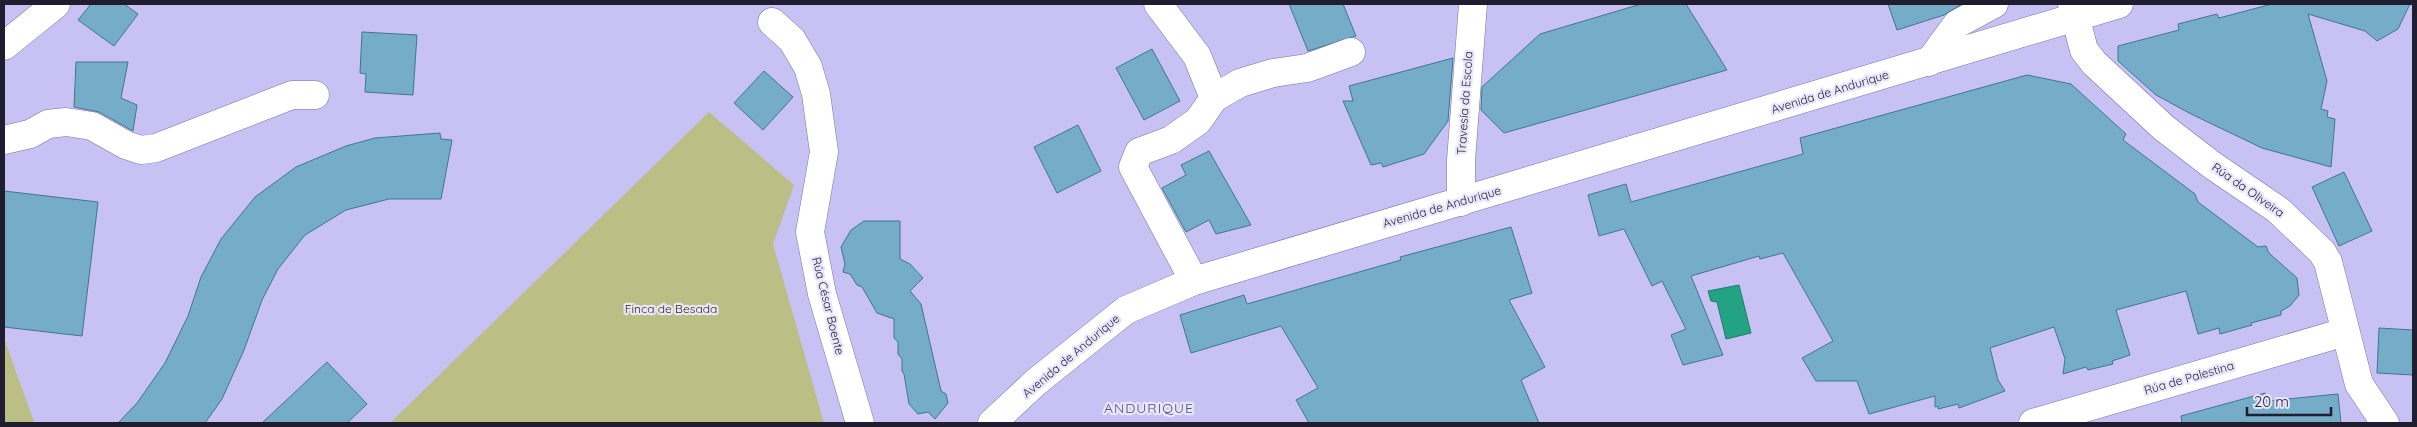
<svg xmlns="http://www.w3.org/2000/svg" width="2417" height="427" font-family="Quicksand,sans-serif">
<style>
.green{fill:#bbbf85}
.water{fill:#22a383;stroke:#227b6a}
.building{fill:#75adc9;stroke:#407691}
.lines{fill:none;stroke-linecap:round;stroke-linejoin:round}
.street-casing{stroke:#7a72a1;stroke-width:29}
.secondary-casing{stroke:#7a72a1;stroke-width:29}
.street{stroke:#fff;stroke-width:28}
.secondary{stroke:#fff;stroke-width:28}
.labels{text-anchor:middle;stroke-width:4.5;stroke-linejoin:round;paint-order:stroke}
.street-label{font-size:12px;fill:#211d30;stroke:#e9e6fb}
.park-label{font-size:12px;fill:#2b2c03;stroke:#e9e6fb}
.neighbourhood-label{font-size:14px;letter-spacing:1px;fill:#554e7a;stroke:#e9e6fb}
</style>
<rect width="100%" height="100%" fill="#c8c1f4"/>
<g class="green">
<polygon points="709,112 794,185 773,244 824,423 390,423"/>
<polygon points="4,338 34,422 4,423"/>
</g>
<polygon class="water" points="1739,285 1751,333 1726,339 1717,302 1711,301 1708,291"/>
<g class="building">
<polygon points="91,4 124,4 138,14 114,46 78,20"/>
<polygon points="1289,4 1343,4 1356,36 1308,51"/>
<polygon points="1641,4 1686,4 1727,70 1504,133 1481,110 1482,87 1540,34"/>
<polygon points="1888,4 1962,4 1944,15 1897,30"/>
<polygon points="2272,4 2410,4 2398,29 2377,41 2365,31 2308,14 2327,81 2321,109 2328,111 2327,117 2335,119 2331,167 2262,148 2191,114 2156,95 2118,61 2118,46 2179,30 2178,24 2217,14 2219,18"/>
<polygon points="362,32 417,35 413,95 365,92 366,74 360,73"/>
<polygon points="1152,49 1180,101 1144,120 1116,68"/>
<polygon points="1453,58 1448,121 1424,154 1383,167 1381,163 1371,165 1343,101 1353,101 1349,86"/>
<polygon points="76,62 128,62 121,98 137,105 133,131 99,112 74,107"/>
<polygon points="764,71 793,97 763,130 734,103"/>
<polygon points="2027,75 2071,84 2126,134 2123,140 2195,194 2198,202 2258,247 2266,246 2269,253 2297,278 2299,295 2290,306 2281,311 2281,315 2251,323 2252,325 2220,334 2219,328 2198,334 2186,291 2116,310 2130,355 2112,361 2113,364 2088,370 2086,367 2063,374 2065,359 2054,327 1990,348 1998,380 2005,391 1959,408 1958,404 1938,409 1938,406 1935,407 1935,396 1869,414 1857,381 1816,381 1802,358 1833,341 1783,253 1760,259 1759,256 1691,276 1723,355 1683,365 1671,335 1686,329 1662,281 1652,286 1624,229 1599,236 1588,195 1626,184 1631,202 1803,154 1800,138"/>
<polygon points="1078,125 1101,171 1057,193 1034,147"/>
<polygon points="440,133 441,139 452,140 441,199 389,199 346,210 305,235 278,269 262,300 244,350 222,399 205,423 118,423 137,403 165,363 188,316 201,277 221,239 255,197 296,167 346,146 375,138"/>
<polygon points="1209,151 1251,225 1216,234 1209,220 1186,232 1162,188 1186,175 1181,165"/>
<polygon points="2344,172 2372,231 2339,246 2312,187"/>
<polygon points="4,191 98,202 82,336 4,327"/>
<polygon points="864,221 900,221 900,259 910,264 923,278 910,291 921,304 941,391 946,394 948,403 935,419 928,412 918,414 909,404 904,374 902,371 902,359 898,354 898,342 894,338 894,319 877,313 862,287 857,285 850,274 843,272 845,264 841,247 851,230"/>
<polygon points="1511,227 1532,293 1509,300 1545,367 1521,380 1539,423 1309,423 1296,400 1318,388 1281,326 1191,353 1180,315 1244,295 1247,304 1401,260 1400,257"/>
<polygon points="2379,328 2413,330 2413,375 2377,373"/>
<polygon points="327,362 367,404 347,423 262,423"/>
<polygon points="2265,393 2267,401 2338,394 2341,423 2182,423 2181,416"/>
</g>
<g class="lines">
<g class="street-casing">
<g id="street">
<polyline points="1158,4 1197,56 1214,98"/>
<polyline points="2072,4 2084,50 2094,63 2164,128 2212,165 2278,210 2322,252 2328,262 2359,384 2385,423"/>
<polyline points="772,22 792,40 808,67 816,94 824,152 810,232 822,294 860,423"/>
<polyline points="4,46 56,4"/>
<polyline points="1929,62 1957,24 1994,4"/>
<polyline points="4,140 30,134 48,124 66,122 92,126 126,145 141,150 156,148 292,95 315,95"/>
<polyline points="1461,202 1461,160 1473,4"/>
<polyline points="1194,281 1133,167 1139,152 1171,140 1198,121 1214,98 1240,83 1273,73 1307,68 1351,52"/>
<polyline points="2033,423 2345,332"/>
</g>
</g>
<g class="secondary-casing">
<polyline id="secondary" points="992,423 1036,382 1126,310 1194,281 2119,4"/>
</g>
<use href="#street" class="street"/>
<use href="#secondary" class="secondary"/>
</g>
<g class="labels">
<g class="street-label">
<text transform="translate(1830 92) rotate(-17)" y="4">Avenida de Andurique</text>
<text transform="translate(1465 103) rotate(-86)" y="4">Travesía da Escola</text>
<text transform="translate(2248 190) rotate(35)" y="4">Rúa da Oliveira</text>
<text transform="translate(1442 207) rotate(-16)" y="4">Avenida de Andurique</text>
<text transform="translate(828 306) rotate(76)" y="4">Rúa César Boente</text>
<text transform="translate(1071 356) rotate(-40)" y="4">Avenida de Andurique</text>
<text transform="translate(2189 378) rotate(-16)" y="4">Rúa de Palestina</text>
</g>
<g class="park-label">
<text x="671" y="313">Finca de Besada</text>
</g>
<g class="neighbourhood-label">
<text x="1149" y="413">ANDURIQUE</text>
</g>
</g>
<rect width="2417" height="427" fill="none" stroke="#211d30" stroke-width="10"/>
<path d="M2247 407v8h84v-8" fill="none" stroke="#211d30" stroke-width="2.5"/>
<text x="2254" y="407" font-size="15" fill="#211d30" stroke="#e9e6fb" stroke-width="4" paint-order="stroke">20 m</text>
</svg>
